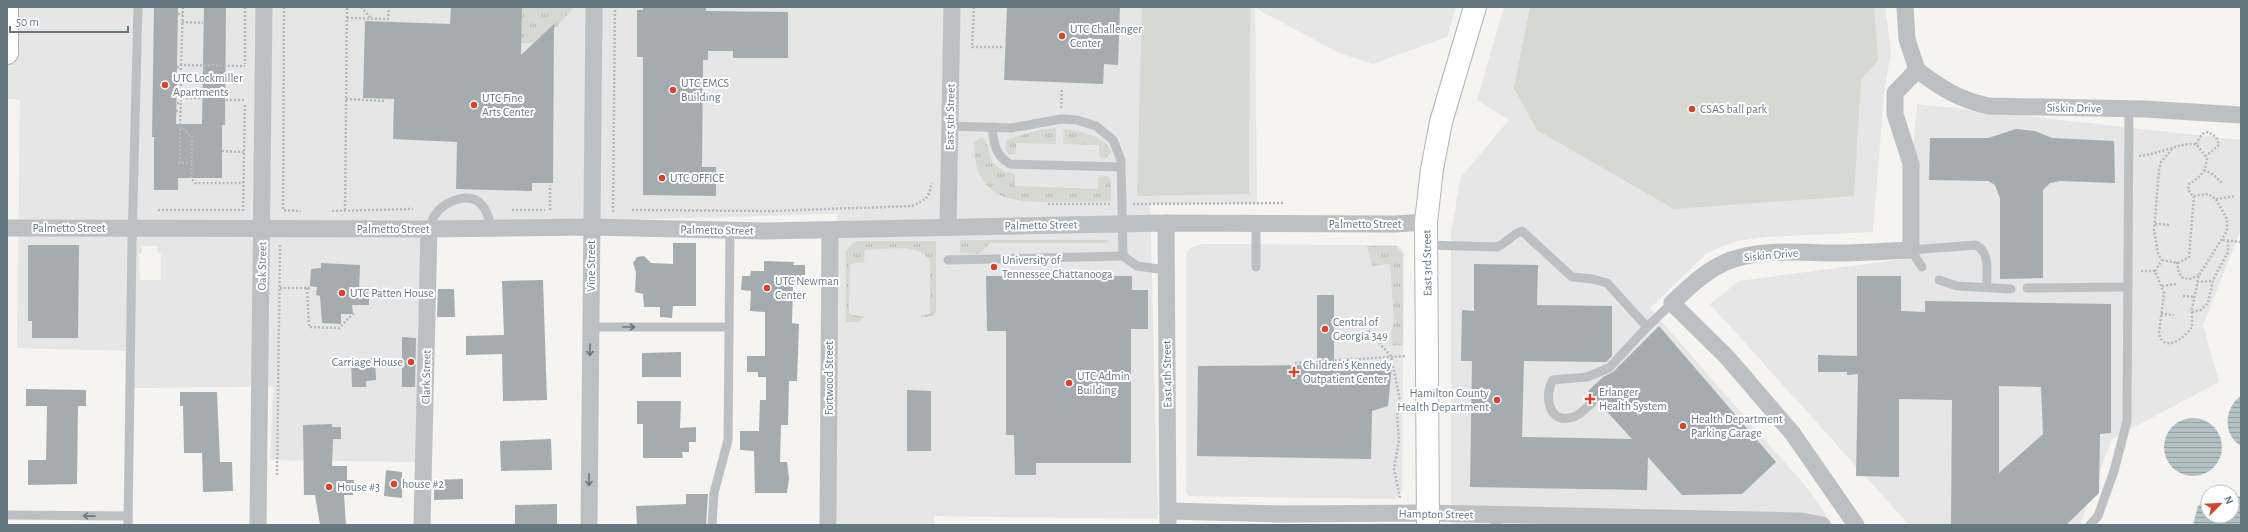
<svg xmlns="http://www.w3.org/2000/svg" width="2248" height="532" font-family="'Alegreya Sans',sans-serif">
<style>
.built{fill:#e5e6e5;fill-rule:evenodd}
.grass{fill:url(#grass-tufts)}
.garden{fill:#d5d9d1}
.water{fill:url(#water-rules)}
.building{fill:#a4acb0;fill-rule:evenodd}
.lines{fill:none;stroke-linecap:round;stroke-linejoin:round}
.secondary-casing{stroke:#aeb4b8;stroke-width:24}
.path{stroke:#b6b9bb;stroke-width:2.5;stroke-dasharray:2 2;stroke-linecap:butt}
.service{stroke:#bcc0c3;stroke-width:9}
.minor{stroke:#bcc0c3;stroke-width:17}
.secondary{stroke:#fff;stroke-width:22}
.oneway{stroke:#667780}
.poi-dot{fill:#d64430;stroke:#fff;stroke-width:1.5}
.labels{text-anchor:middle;stroke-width:4;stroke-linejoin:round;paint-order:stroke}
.poi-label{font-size:12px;fill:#667780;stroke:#fff;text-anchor:start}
.street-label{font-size:12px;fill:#667780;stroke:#fff}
</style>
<defs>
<pattern id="grass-tufts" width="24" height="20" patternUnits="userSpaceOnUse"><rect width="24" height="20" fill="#d5d9d1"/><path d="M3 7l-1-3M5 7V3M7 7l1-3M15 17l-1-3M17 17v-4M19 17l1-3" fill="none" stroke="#b1b5af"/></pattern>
<pattern id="water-rules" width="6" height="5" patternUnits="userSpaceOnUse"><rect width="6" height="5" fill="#b4c1c4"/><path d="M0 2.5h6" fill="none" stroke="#96a2a4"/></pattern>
</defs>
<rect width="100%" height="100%" fill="#f5f4f1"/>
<g class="built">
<path d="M7,7H1456L1447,37L1373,64L1339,53L1255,8L1257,203L1150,204L1158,519L934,516V525H837V214L422,225L421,462L270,460L273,387L133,388L132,351L17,348L20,100L7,99ZM142,246H157L158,253L161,254V280H140L139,253H142Z"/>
<polygon points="1504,7 1885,7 1891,51 1884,93 1873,232 1766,237 1736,241 1707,253 1650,308 1808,489 1833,525 1451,525 1451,231 1461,177 1509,120 1477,100"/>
<polygon points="1917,104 2241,140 2241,229 2203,325 2219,382 2112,439 2080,525 1909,525 1710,304 1739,281 1904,259"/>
<polygon points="1203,244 1395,245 1401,248 1404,254 1402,490 1397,499 1189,496 1186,492 1186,253 1192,247"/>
</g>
<g class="grass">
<polygon points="522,7 574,7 554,30 548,30 533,43 521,43"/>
<path d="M1056,128V144L1016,143V154L1009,155L1005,149L1007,140C1022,134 1040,129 1056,128Z"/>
<path d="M1064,129C1079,131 1106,136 1111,152L1107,158L1100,157L1099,145L1063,144Z"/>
<path d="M981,137L986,141L992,162L1004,172L1015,174V186L1098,189V177L1107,176L1111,181V201C1093,202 1074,202 1056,202C1010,203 974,199 974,143Z"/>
<polygon points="960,240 1108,240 1108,241 1107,243 990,243 979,254 960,253"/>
<path d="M858,241H936V312L934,315L923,318L920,315L930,314V261C920,242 884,250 865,250L864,262L850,264L849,314L864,317L859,322H846V251L853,243Z"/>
<polygon points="1367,246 1396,246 1403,254 1403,345 1392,346 1391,333 1394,320 1390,264 1372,266"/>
</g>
<g class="garden">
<polygon points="1142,7 1250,7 1249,194 1137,196"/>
<polygon points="1530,7 1874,7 1878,60 1861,80 1854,196 1674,209 1537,130 1514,88"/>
</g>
<g class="water">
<path d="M2241,396V446C2222,434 2224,408 2241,396Z"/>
<circle cx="2193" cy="447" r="29"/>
<polygon points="2232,494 2241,497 2241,525 2193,525 2198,506 2208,497 2208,516 2232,516"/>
</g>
<g class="building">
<polygon points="154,7 178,7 176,124 202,124 204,7 226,7 225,125 222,125 222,178 178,178 178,190 154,190 154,137 152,137"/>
<polygon points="451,7 522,7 521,55 554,24 553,183 532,183 532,191 456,189 457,142 393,139 394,99 363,98 365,21 450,24"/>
<polygon points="643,7 706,7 706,11 788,12 788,58 733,58 733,51 708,51 708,60 703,60 702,167 716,167 716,196 643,195 643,57 637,57 637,10 643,10"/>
<polygon points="1007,7 1120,7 1118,65 1104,64 1103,84 1004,80"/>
<polygon points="2016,129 2035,131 2052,138 2114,141 2115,183 2060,181 2050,183 2043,190 2043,278 2000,279 2000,198 1995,185 1988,181 1929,180 1930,138 1988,138"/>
<polygon points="673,243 696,243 696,306 673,306 672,318 660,317 660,307 644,307 643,294 635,292 636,272 633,263 637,257 644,256 651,263 673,264"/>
<polygon points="28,245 79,245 78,338 32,338 32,321 28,321"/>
<polygon points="764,261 794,262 793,265 805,265 805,286 793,286 792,323 799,324 797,381 789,381 788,425 781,425 780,462 787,462 789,478 787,493 755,493 754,451 740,450 740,431 759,431 760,400 766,400 766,377 758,377 758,372 747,372 747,356 765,356 765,312 750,311 751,291 741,290 742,276 750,276 751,271 764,271"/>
<polygon points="321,263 360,265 359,291 369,291 369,305 352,305 353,314 341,314 341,324 322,323 320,296 316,295 317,287 310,286 311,269 321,268"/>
<polygon points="1474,264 1538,265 1537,305 1612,306 1612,356 1606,362 1524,361 1522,437 1632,439 1588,391 1603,377 1613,372 1659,326 1776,462 1742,494 1682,495 1648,457 1647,490 1470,487 1472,361 1461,361 1462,310 1474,311"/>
<polygon points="986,276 1132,276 1132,290 1148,290 1148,329 1131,329 1131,463 1036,463 1036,475 1015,475 1014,435 1006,435 1006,331 987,331"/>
<path d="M1857,276H1901V311L1925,312V301L2111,304V433L2100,434L2099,493L2066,525H1951L1952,400L1899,399V477L1856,476L1858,374L1847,375V372H1818V355L1857,356ZM1999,386L2041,387L2043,434L1999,473Z"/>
<polygon points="543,280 547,400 503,401 502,354 466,355 466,336 504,335 502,281"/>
<polygon points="438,289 454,289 455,317 437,317"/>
<polygon points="1317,295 1334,295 1334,365 1392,364 1388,406 1372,411 1371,459 1197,456 1198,366 1317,365"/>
<polygon points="402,337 416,338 415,387 402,387"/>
<polygon points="681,352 681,377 642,377 642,353"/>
<polygon points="375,358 376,380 366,381 366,387 352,387 351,359"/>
<polygon points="26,389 86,390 86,406 78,406 77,484 28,485 28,460 46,460 47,406 26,406"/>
<polygon points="907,390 931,391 931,451 907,451"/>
<polygon points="180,392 217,392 220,462 232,462 233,491 203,492 202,453 184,453 183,406 180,406"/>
<polygon points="637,401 681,401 680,428 696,427 696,442 689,442 689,452 682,452 683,458 643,458 643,424 637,424"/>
<polygon points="332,424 332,427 341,427 341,439 333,439 332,466 347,466 347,480 354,480 353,495 344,495 346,525 320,525 315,495 304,495 303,425"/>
<polygon points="551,439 552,470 501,471 500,441"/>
<polygon points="386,470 402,472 402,498 384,496"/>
<polygon points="463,479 463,499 434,500 434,480"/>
<polygon points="686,494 708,494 706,525 637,525 636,506 686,504"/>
<polygon points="557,504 557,525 515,525 515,505"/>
</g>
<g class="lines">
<g class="secondary-casing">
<g id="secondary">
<polyline points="7,53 7,7"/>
<polyline points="1428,525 1426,222 1432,169 1441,122 1475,7"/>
</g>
</g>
<g class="path">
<polyline points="245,7 245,64"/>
<polyline points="284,7 283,210 301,211"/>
<polyline points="361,7 371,18"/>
<polyline points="974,7 972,47 1003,47"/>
<polyline points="178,14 183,14"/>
<polyline points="347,18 388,19 389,7"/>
<polyline points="182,22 203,23"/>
<polyline points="181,65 183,7"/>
<polyline points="177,67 181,67"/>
<polyline points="204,71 204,65"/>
<polyline points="181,98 181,65 245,66"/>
<polyline points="346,99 385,101"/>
<polyline points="226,100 245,100"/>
<polyline points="177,103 181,103"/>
<polyline points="1061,108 1062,88"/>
<polyline points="176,111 181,111"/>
<polyline points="180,129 181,98 202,98"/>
<polyline points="2196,144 2202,134 2208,132 2216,137 2219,145 2206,156"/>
<polyline points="222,151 244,152"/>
<path d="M2139,156C2157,155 2186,140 2197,145L2207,158C2206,171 2200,178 2189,184L2188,190L2193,196L2208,194L2216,199L2227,219V231L2199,275L2192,309V327C2185,337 2165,354 2159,334L2164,293L2155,271H2140"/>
<polyline points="178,163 192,163"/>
<polyline points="180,163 180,129 183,129 192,137 191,178 195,183 243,183"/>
<polyline points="2204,170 2214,175 2223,184"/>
<polyline points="2216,199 2236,196"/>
<polyline points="1048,204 1110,204"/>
<polyline points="1133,204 1283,203"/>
<polyline points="158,210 243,210 245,103"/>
<polyline points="345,210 347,7"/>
<polyline points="512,210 545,210"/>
<polyline points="550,210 550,185"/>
<path d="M632,210L772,211L912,206C925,200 930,198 931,183"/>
<polyline points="332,211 413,209"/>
<polyline points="613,212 615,7"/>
<polyline points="2155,224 2171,225"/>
<polyline points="2223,240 2241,242"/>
<polyline points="2162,260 2178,263 2189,257 2194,196"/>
<polyline points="2177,262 2179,273 2183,278 2190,279 2199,275"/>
<polyline points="2155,271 2162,260 2158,254 2154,230 2159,170 2161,162 2172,149"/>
<polyline points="2197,282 2212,281"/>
<polyline points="2162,286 2176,284"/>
<polyline points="280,288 311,288"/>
<polyline points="307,288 309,327 339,328 354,313"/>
<polyline points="2183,296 2194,297"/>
<polyline points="2192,312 2201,310 2208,303 2213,280 2228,252 2228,241"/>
<polyline points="2161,314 2174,315"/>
<polyline points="1368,331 1391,356 1400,401 1397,415 1399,440 1394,469 1400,498"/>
<polyline points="1295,363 1406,356"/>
<polyline points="277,475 280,244"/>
</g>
<g class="service">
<polyline points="950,126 1011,128 1061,119 1077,120 1096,126 1113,140 1121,160 1123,256 1137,266 1166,270"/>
<path d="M992,127C994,144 995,155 1010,164L1121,167"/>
<path d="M429,229C431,225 432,219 435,215C443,202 468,191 481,204C487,210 489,220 493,229"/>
<path d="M1427,245L1497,247C1507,243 1512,234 1522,231L1572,277L1593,279L1607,283L1647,327L1609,368L1587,377L1553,380C1544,394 1548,422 1569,418C1578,417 1585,409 1592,403"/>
<polyline points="948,260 1123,256"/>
<polyline points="1256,267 1256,224"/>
<path d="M1922,267L1911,250L1976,245C1991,253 1986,273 1987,287"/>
<polyline points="1939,280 1957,286 2011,289"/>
<polyline points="2027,288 2128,287"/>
<polyline points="590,327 729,327"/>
<polyline points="1647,327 1672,303"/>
<polyline points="7,515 128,516"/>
<polyline points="1488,515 1498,525"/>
<polyline points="128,525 132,243 138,7"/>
<polyline points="712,525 714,493 728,440 730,231"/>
<polyline points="2090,525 2098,516 2114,471 2127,421 2129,109"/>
</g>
<g class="minor">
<polyline points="1905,7 1907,39 1917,70"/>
<polyline points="1166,223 1168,525"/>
<polyline points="948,227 952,7"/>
<polyline points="7,228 429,229 591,227 764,231 1166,223 1395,224 1426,222"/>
<polyline points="1168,511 1280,514 1428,513 1801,521 1822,525"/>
<polyline points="258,525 264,7"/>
<polyline points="422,525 429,229"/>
<polyline points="589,525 594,7"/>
<polyline points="828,525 830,230"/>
<path d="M1856,525L1793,434L1726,356L1672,303C1690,286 1707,269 1731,260C1765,248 1802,253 1837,253C1862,253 1886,251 1911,250V164L1895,114V93L1917,70C1941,88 1958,99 1988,106L2144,109L2241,115"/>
</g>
<use href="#secondary" class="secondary"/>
</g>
<defs><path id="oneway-shaft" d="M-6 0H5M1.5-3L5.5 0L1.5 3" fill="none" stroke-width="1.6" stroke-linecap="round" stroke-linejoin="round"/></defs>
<g class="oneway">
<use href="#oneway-shaft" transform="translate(629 327)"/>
<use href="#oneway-shaft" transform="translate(590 350) rotate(90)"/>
<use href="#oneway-shaft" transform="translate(589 480) rotate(90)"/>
<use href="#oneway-shaft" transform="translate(89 516) rotate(-179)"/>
</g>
<g class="poi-dot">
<circle cx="1062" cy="36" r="4"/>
<circle cx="165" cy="85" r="4"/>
<circle cx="673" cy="90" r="4"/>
<circle cx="474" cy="105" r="4"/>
<circle cx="1692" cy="109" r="4"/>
<circle cx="662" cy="178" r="4"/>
<circle cx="994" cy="267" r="4"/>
<circle cx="767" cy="288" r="4"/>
<circle cx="342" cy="293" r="4"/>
<circle cx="1325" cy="329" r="4"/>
<circle cx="411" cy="362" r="4"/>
<path d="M1292 366h4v4h4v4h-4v4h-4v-4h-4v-4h4z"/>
<circle cx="1069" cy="383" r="4"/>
<path d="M1588 393h4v4h4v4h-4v4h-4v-4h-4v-4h4z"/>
<circle cx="1497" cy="400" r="4"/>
<circle cx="1683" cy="426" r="4"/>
<circle cx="394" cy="484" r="4"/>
<circle cx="329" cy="487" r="4"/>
</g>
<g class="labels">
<g class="poi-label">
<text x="1070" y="33">UTC Challenger<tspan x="1070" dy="14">Center</tspan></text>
<text x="173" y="82">UTC Lockmiller<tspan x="173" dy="14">Apartments</tspan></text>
<text x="681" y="87">UTC EMCS<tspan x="681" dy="14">Building</tspan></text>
<text x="482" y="102">UTC Fine<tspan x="482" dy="14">Arts Center</tspan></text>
<text x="1700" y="113">CSAS ball park</text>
<text x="670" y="182">UTC OFFICE</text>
<text x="1002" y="264">University of<tspan x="1002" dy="14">Tennessee Chattanooga</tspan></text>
<text x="775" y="285">UTC Newman<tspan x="775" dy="14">Center</tspan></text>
<text x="350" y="297">UTC Patten House</text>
<text x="1333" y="326">Central of<tspan x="1333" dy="14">Georgia 349</tspan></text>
<text x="403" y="366" text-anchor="end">Carriage House</text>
<text x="1303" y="369">Children's Kennedy<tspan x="1303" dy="14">Outpatient Center</tspan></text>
<text x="1077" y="380">UTC Admin<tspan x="1077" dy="14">Building</tspan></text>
<text x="1599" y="396">Erlanger<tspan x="1599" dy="14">Health System</tspan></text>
<text x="1489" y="397" text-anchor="end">Hamilton County<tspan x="1489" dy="14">Health Department</tspan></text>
<text x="1691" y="423">Health Department<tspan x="1691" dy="14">Parking Garage</tspan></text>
<text x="402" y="488">house #2</text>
<text x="337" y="491">House #3</text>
</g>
<g class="street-label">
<text transform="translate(2074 108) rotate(1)" y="4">Siskin Drive</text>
<text transform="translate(950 117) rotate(-89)" y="4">East 5th Street</text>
<text x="1365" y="228">Palmetto Street</text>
<text transform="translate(1041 225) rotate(-1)" y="4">Palmetto Street</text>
<text x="69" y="232">Palmetto Street</text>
<text x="393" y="233">Palmetto Street</text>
<text transform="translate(717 230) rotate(1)" y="4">Palmetto Street</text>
<text transform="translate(1771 255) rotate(-5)" y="4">Siskin Drive</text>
<text transform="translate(1427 263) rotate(-91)" y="4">East 3rd Street</text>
<text transform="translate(262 266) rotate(-89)" y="4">Oak Street</text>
<text transform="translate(591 266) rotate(-90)" y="4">Vine Street</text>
<text transform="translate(1167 374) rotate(-91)" y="4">East 4th Street</text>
<text transform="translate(426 377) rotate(-89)" y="4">Clark Street</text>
<text transform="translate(829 378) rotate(-90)" y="4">Fortwood Street</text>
<text transform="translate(1436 514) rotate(1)" y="4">Hampton Street</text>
</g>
</g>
<rect width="2248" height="532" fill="none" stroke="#667780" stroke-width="16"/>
<g transform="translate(2220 504) rotate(66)"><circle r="19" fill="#ffffff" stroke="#c2c9cc"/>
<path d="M0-3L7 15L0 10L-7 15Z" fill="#d64430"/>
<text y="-6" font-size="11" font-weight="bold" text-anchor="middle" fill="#667780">N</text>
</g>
<path d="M10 26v6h118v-6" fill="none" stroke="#667780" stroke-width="2"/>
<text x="16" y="26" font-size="12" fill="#667780" stroke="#ffffff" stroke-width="3" paint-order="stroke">50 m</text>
</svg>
